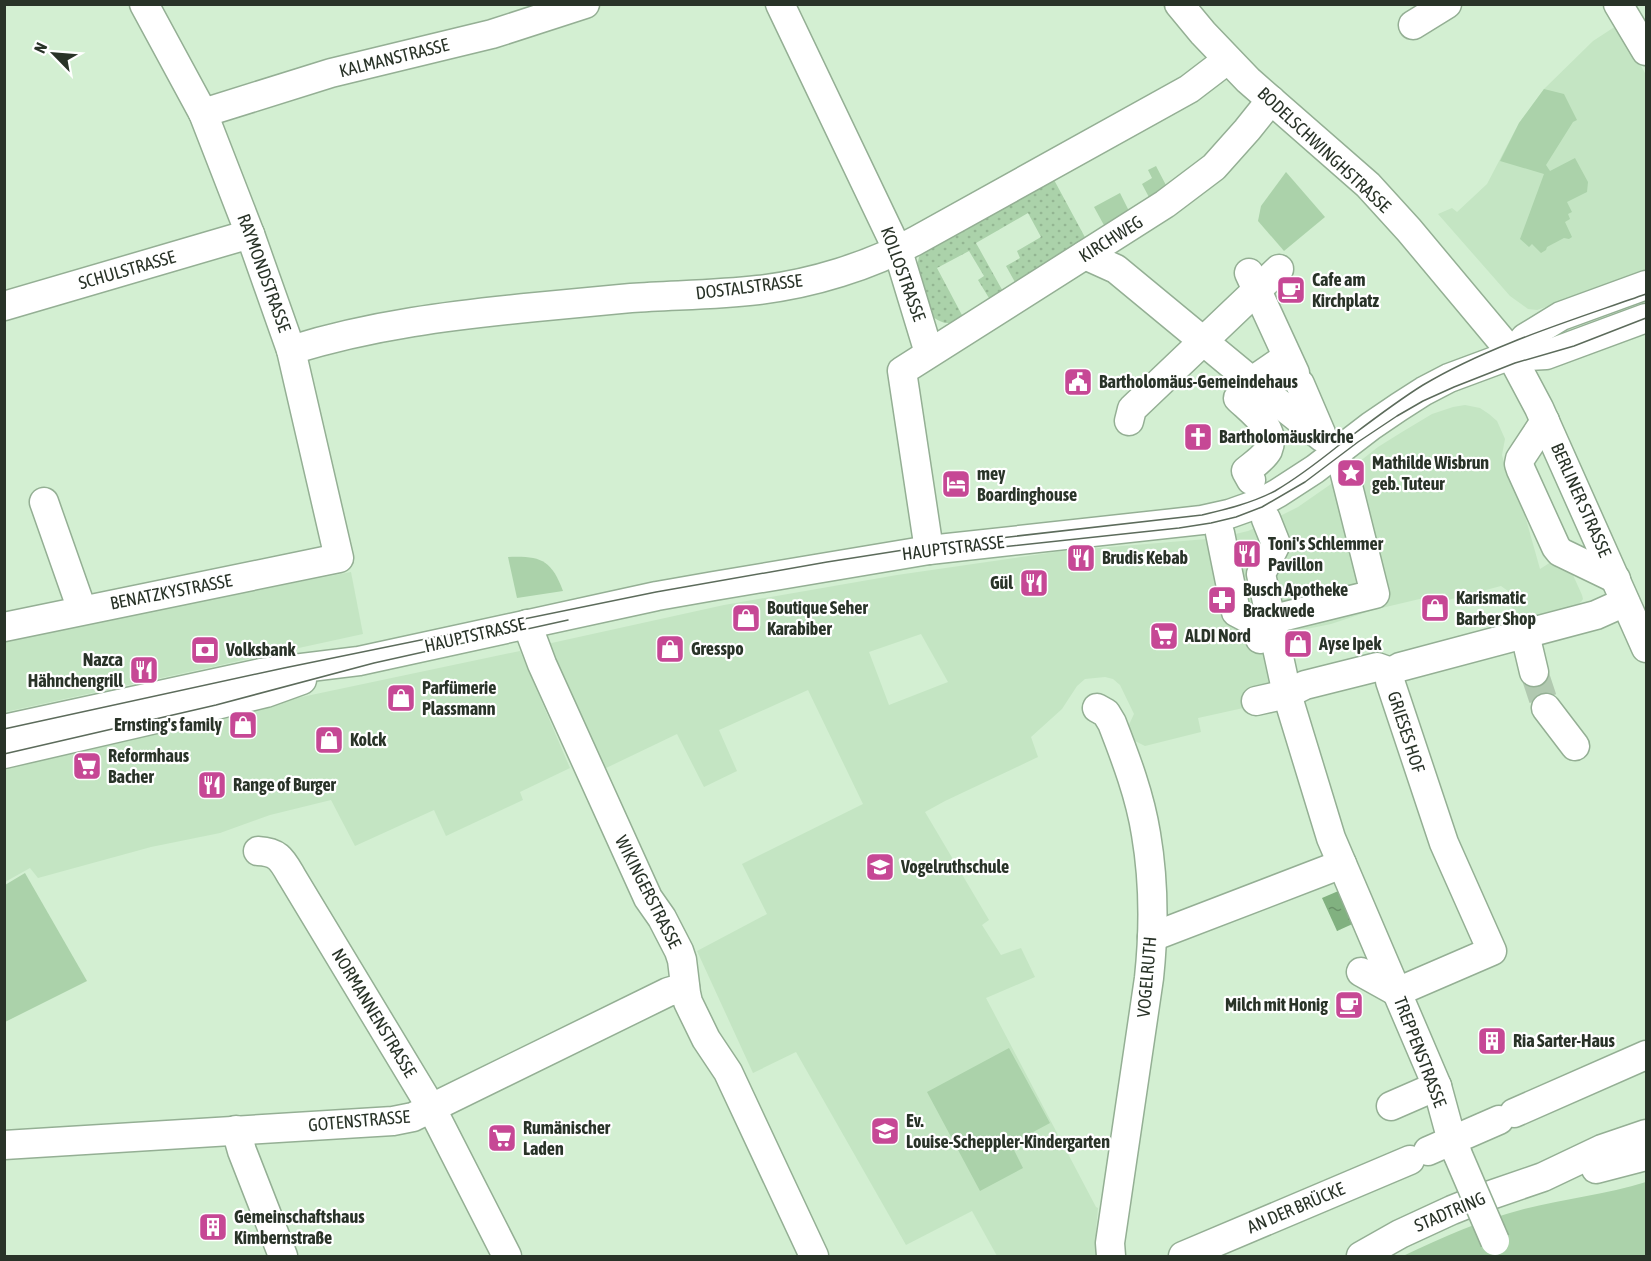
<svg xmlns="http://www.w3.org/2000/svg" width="1651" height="1261" font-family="'Asap Condensed',sans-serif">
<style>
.built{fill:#c4e5c3;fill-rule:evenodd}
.green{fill:#abd2aa}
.garden{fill:url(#garden-dots)}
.water{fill:url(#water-ripples)}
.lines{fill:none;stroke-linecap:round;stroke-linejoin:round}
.minor-tunnel{stroke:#b1c9b0;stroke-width:28;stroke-dasharray:28 14;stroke-linecap:butt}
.minor-casing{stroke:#94af94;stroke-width:31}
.minor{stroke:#fff;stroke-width:28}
.tram{stroke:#5c6b5b;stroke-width:1.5}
.minor-bridge-casing{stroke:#94af94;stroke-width:31;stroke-linecap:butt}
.minor-bridge{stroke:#fff;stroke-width:28}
.labels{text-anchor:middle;stroke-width:4.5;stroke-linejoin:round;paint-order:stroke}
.street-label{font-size:18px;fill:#293328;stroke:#fff}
.poi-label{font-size:18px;font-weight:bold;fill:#293328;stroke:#fff;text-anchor:start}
</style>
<defs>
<pattern id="garden-dots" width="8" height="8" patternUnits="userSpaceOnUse" patternTransform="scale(1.5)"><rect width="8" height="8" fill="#abd2aa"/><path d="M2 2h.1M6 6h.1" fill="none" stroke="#93b592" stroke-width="1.8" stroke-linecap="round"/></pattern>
<pattern id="water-ripples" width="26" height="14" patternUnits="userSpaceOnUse" patternTransform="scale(1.5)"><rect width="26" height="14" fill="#81b180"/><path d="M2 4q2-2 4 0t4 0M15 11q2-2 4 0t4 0" fill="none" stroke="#6a9169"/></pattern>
</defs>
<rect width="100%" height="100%" fill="#d3efd2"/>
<g class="built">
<polygon points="1616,26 1632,49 1646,75 1646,271 1537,310 1528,309 1510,296 1438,214 1452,208 1457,212 1487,184 1519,123 1544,89 1593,41"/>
<path d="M1465,405L1480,408L1489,414L1497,421L1505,439L1502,455L1509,481L1515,480L1540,569L1551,562L1557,568L1573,575L1582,595L1583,599L1581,602L1578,604L1515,623L1508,591L1501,586L1448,600L1445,593L1373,610L1331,624L1282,634L1293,687L1257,705L1198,718L1201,732L1145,746L1131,739L1126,731L1134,714L1120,685L1113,679L1105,677L1085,679L1077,686L1062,709L1031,737L1038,757L945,801L925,812L989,920L982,925L1001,955L1021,948L1035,977L986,998L1096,1207L1098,1208L1096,1230L1097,1256H997L972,1211L906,1245L796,1052L753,1073L697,951L767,914L742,864L863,804L808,690L719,730L737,771L704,787L677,734L604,769L547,644L724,605L897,575L1062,551L1219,538L1248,531L1264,524L1298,507L1331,484L1378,447L1402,432L1432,414L1453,407ZM921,634L948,682L889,705L869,652Z"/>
<polygon points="351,572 363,634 5,712 4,641 147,611"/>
<polygon points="520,651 570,768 520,792 523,800 446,836 434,810 355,846 331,800 270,815 220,833 151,847 38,878 30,868 5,882 4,767 259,706"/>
</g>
<g class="green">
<polygon points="1544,89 1564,94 1577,120 1573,122 1546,165 1550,171 1575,158 1588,182 1587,192 1567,202 1572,212 1568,214 1570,219 1565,222 1572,237 1569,239 1564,238 1547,247 1546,250 1541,253 1532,244 1529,247 1520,239 1544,174 1500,161 1519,123"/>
<polygon points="1156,166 1169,191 1151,201 1142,184 1152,178 1148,170"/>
<polygon points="1286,172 1325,217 1284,251 1258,221 1261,206"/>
<polygon points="1120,193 1130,213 1105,227 1094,207"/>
<path d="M508,557C540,556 551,559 563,591L517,598Z"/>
<polygon points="25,873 87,981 5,1022 5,885"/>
<polygon points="1009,1048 1050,1123 1011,1144 1023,1168 980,1191 927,1092"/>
<path d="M1646,1182V1256H1403C1443,1237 1481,1220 1524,1209C1564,1199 1607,1194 1646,1182Z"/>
</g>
<path class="garden" d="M1053,178L1087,241L1016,284L1006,266L1020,258L1017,251L1041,237L1028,213L976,243L1005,295L992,303L978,280L984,276L969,251L937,268L963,317C951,324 946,326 933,317L917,266L919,257L926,247Z"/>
<polygon class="water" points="1343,889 1357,922 1337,931 1322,898"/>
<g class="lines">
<polyline class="minor-tunnel" points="1534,672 1546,708"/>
<g class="minor-casing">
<g id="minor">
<polyline points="780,4 898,251 929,353"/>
<polyline points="1179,4 1203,33 1248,80 1368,185 1409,230 1506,346 1539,408 1646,648"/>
<polyline points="1618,4 1646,51"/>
<polyline points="1413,25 1447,4"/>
<polyline points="203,113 331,73 492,34 585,4"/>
<polyline points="1085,255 1116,269 1266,393"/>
<polyline points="1249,273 1295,373"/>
<polyline points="4,306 250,234"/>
<path d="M291,350C371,325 453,315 536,307C568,304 599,301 631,298C673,295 716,295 758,290C811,284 870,266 917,240L1189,89L1227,60"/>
<polyline points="1511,355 1525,338 1561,316 1646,285"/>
<polyline points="1300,384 1321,433"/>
<polyline points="1275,400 1323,438"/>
<polyline points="1129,421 1132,409 1279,269"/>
<polyline points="1545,421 1520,459 1519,464 1521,470 1556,547 1560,552 1616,579"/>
<path d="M1251,480L1246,471C1253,465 1264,458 1268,450C1277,428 1251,411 1238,398L1252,381L1287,357"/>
<polyline points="44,502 82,610"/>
<polyline points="1266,519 1276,544 1261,574 1287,694 1331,838 1437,1086 1452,1141 1458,1155"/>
<polyline points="1220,533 1236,612 1257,623 1260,639"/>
<polyline points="929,550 902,371 1165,204 1214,167 1247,130 1271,100"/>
<polyline points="1257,623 1375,594 1344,470"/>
<polyline points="527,624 542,664 648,898 662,918 679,951 682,960 686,993 688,1002 706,1039 728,1072 814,1256"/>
<polyline points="4,627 339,558 291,350 250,234 203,113 144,4"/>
<polyline points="1525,634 1534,672"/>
<polyline points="1256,701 1287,694 1305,685 1377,667 1391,672"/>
<path d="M1097,708L1106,713L1112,723C1126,759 1140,796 1146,834C1154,881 1154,931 1149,978L1110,1243L1111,1256"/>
<polyline points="1546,708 1575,746"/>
<polyline points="4,729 261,673 359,661 657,596 714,586 929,550 1202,520 1229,514 1260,503 1278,493 1315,469 1371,426 1399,407 1424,391 1449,378 1511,355 1528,356 1546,355 1646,318"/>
<polyline points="4,754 216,705 266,693 302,680"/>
<path d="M258,851C279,852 282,860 292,877L432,1109L507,1256"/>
<polyline points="1152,937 1342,864"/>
<polyline points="1361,972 1397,992 1492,951 1444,843 1390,681 1391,672 1400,667 1596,615 1625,602"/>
<polyline points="1391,1106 1437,1086"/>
<polyline points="1514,1113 1646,1055"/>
<polyline points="236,1130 242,1151 283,1256"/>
<polyline points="4,1145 393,1121 413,1117 668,992 685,987"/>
<polyline points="1428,1151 1499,1120"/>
<polyline points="1596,1169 1646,1156"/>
<polyline points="1183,1256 1410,1160"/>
<polyline points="1361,1256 1400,1234 1452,1210 1482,1198 1543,1177 1602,1149 1646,1134"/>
</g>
</g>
<use href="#minor" class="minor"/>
<g class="tram">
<polyline points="955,552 1179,528 1211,523 1236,517 1262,507 1305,482 1358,442 1397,416 1423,401 1454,387 1515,363 1574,346 1646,318"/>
<path d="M4,729L284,668L656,592L827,562L929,546L1202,515C1227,509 1252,503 1275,491C1297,478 1318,462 1338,446C1366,425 1394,403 1423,385C1490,345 1573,320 1646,294"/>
<polyline points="4,754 216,705 374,663 568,620"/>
</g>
<g class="minor-bridge-casing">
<polyline id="minor-bridge" points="1458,1155 1495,1241"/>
</g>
<use href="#minor-bridge" class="minor-bridge"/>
</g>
<defs>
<g id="cafe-square" transform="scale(1.5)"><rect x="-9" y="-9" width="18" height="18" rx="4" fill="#c64895" stroke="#fff"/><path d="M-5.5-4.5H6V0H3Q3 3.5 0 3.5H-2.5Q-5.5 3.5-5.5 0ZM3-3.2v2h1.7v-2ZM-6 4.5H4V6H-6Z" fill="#fff"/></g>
<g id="civic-square" transform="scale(1.5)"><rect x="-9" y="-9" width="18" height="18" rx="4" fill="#c64895" stroke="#fff"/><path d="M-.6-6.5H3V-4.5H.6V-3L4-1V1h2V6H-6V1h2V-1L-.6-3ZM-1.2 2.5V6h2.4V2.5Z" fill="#fff"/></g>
<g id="church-square" transform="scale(1.5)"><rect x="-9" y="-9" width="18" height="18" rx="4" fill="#c64895" stroke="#fff"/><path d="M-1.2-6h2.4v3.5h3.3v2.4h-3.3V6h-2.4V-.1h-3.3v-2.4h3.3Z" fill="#fff"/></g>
<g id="sight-square" transform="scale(1.5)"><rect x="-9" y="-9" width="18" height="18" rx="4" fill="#c64895" stroke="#fff"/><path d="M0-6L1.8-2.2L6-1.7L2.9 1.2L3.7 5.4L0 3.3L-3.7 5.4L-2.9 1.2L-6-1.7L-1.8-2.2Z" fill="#fff"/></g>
<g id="hotel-square" transform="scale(1.5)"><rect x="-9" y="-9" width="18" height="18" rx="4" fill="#c64895" stroke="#fff"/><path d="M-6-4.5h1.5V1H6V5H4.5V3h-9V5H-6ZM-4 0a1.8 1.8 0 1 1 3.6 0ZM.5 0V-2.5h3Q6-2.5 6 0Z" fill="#fff"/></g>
<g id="restaurant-square" transform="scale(1.5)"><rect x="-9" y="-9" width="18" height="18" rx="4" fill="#c64895" stroke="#fff"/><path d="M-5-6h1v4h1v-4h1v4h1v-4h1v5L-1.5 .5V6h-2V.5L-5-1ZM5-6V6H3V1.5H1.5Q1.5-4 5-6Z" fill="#fff"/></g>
<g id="pharmacy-square" transform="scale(1.5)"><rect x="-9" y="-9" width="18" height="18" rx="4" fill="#c64895" stroke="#fff"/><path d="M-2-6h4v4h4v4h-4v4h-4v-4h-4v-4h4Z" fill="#fff"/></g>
<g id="shop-square" transform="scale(1.5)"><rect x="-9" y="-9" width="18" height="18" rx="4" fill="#c64895" stroke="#fff"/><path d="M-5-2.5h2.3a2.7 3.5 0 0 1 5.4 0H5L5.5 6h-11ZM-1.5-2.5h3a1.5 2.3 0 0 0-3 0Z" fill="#fff"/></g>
<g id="supermarket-square" transform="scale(1.5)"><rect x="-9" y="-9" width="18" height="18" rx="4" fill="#c64895" stroke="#fff"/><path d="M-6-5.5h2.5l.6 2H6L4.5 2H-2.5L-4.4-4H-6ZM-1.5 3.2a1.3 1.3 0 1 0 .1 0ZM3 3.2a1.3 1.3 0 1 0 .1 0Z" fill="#fff"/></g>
<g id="bank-square" transform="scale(1.5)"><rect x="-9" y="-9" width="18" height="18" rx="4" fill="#c64895" stroke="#fff"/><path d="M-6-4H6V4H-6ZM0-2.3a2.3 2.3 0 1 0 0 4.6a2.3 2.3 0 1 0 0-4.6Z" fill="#fff"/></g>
<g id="school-square" transform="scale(1.5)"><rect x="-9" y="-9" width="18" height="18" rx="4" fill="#c64895" stroke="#fff"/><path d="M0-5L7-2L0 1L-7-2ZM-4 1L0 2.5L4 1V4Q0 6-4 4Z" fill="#fff"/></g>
<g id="building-square" transform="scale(1.5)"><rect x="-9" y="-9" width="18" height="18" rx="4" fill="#c64895" stroke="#fff"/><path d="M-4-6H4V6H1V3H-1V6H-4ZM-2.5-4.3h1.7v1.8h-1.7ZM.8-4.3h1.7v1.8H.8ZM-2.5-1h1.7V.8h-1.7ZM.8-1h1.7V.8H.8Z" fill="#fff"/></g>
</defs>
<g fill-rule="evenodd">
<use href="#cafe-square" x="1291" y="290"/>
<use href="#civic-square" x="1078" y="382"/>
<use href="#church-square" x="1198" y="437"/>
<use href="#sight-square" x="1351" y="473"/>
<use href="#hotel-square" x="956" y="484"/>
<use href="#restaurant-square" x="1247" y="554"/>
<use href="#restaurant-square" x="1081" y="558"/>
<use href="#restaurant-square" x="1034" y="583"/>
<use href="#pharmacy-square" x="1222" y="600"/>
<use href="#shop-square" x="1435" y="608"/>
<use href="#shop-square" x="746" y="618"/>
<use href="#supermarket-square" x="1164" y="636"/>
<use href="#shop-square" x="1298" y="644"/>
<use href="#shop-square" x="670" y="649"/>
<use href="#bank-square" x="205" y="650"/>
<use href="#restaurant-square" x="144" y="670"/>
<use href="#shop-square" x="401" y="698"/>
<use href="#shop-square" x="243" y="725"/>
<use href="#shop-square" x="329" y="740"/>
<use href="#supermarket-square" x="87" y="766"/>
<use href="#restaurant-square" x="212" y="785"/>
<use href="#school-square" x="880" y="867"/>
<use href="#cafe-square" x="1349" y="1005"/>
<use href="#building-square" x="1492" y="1041"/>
<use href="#school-square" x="885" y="1131"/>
<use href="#supermarket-square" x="502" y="1138"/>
<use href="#building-square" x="213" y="1227"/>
</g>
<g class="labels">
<g class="street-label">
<text transform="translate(394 58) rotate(-14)" y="6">KALMANSTRASSE</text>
<text transform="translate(1324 150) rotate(43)" y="6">BODELSCHWINGHSTRASSE</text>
<text transform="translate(1111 239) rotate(-32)" y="6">KIRCHWEG</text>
<text transform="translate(127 270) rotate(-16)" y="6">SCHULSTRASSE</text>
<text transform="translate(264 273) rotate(70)" y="6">RAYMONDSTRASSE</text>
<text transform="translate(903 274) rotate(70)" y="6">KOLLOSTRASSE</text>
<text transform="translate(749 287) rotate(-7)" y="6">DOSTALSTRASSE</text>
<text transform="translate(1581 500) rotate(66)" y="6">BERLINER STRASSE</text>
<text transform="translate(953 548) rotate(-7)" y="6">HAUPTSTRASSE</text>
<text transform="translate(171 592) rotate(-11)" y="6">BENATZKYSTRASSE</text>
<text transform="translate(475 635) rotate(-13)" y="6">HAUPTSTRASSE</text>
<text transform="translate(1406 732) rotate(72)" y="6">GRIESES HOF</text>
<text transform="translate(648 892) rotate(63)" y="6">WIKINGERSTRASSE</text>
<text transform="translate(1147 977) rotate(-85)" y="6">VOGELRUTH</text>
<text transform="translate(374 1013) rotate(59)" y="6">NORMANNENSTRASSE</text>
<text transform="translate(1420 1052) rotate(69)" y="6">TREPPENSTRASSE</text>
<text transform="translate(359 1121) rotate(-5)" y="6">GOTENSTRASSE</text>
<text transform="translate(1296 1208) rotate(-23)" y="6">AN DER BRÜCKE</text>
<text transform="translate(1450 1212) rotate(-23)" y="6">STADTRING</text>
</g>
<g class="poi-label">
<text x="1312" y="286">Cafe am<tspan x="1312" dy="21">Kirchplatz</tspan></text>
<text x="1099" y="388">Bartholomäus-Gemeindehaus</text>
<text x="1219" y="443">Bartholomäuskirche</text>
<text x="1372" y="469">Mathilde Wisbrun<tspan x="1372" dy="21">geb. Tuteur</tspan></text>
<text x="977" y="480">mey<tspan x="977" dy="21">Boardinghouse</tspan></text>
<text x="1268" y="550">Toni's Schlemmer<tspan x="1268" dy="21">Pavillon</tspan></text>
<text x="1102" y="564">Brudis Kebab</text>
<text x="1013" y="589" text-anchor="end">Gül</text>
<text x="1243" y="596">Busch Apotheke<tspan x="1243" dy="21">Brackwede</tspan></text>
<text x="1456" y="604">Karismatic<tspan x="1456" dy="21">Barber Shop</tspan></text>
<text x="767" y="614">Boutique Seher<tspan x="767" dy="21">Karabiber</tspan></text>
<text x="1185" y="642">ALDI Nord</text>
<text x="1319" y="650">Ayse Ipek</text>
<text x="691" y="655">Gresspo</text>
<text x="226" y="656">Volksbank</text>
<text x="123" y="666" text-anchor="end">Nazca<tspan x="123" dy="21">Hähnchengrill</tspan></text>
<text x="422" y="694">Parfümerie<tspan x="422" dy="21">Plassmann</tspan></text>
<text x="222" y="731" text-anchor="end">Ernsting's family</text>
<text x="350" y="746">Kolck</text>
<text x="108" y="762">Reformhaus<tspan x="108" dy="21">Bacher</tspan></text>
<text x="233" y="791">Range of Burger</text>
<text x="901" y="873">Vogelruthschule</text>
<text x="1328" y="1011" text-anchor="end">Milch mit Honig</text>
<text x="1513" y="1047">Ria Sarter-Haus</text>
<text x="906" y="1127">Ev.<tspan x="906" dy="21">Louise-Scheppler-Kindergarten</tspan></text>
<text x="523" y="1134">Rumänischer<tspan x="523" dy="21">Laden</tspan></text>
<text x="234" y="1223">Gemeinschaftshaus<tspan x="234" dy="21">Kimbernstraße</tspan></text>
</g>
</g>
<rect width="1651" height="1261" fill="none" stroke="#293328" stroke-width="12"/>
<g transform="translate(54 54) rotate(295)" stroke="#ffffff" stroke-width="4.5" paint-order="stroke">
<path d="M0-4.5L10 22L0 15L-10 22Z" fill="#293328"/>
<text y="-9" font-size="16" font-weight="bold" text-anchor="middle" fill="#293328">N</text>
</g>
</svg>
